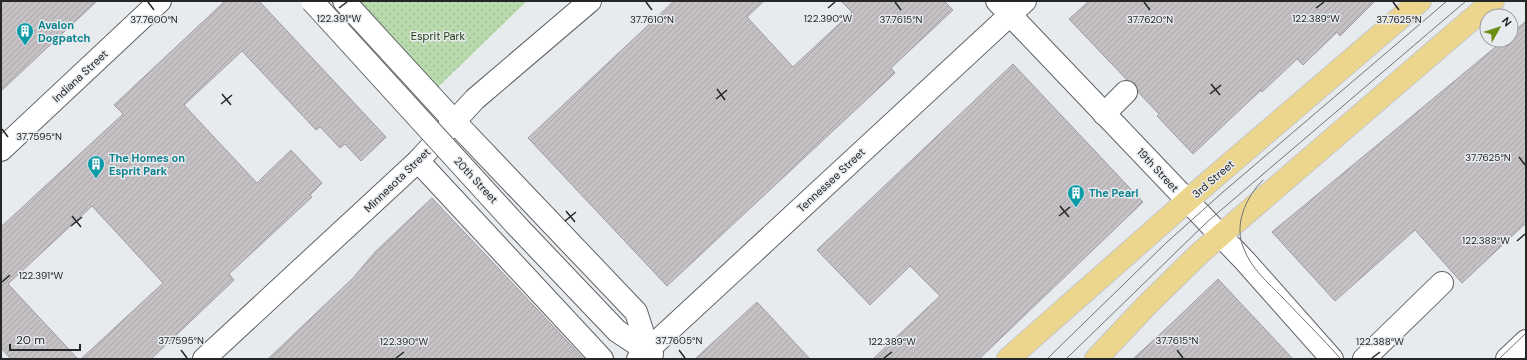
<svg xmlns="http://www.w3.org/2000/svg" width="1527" height="360" font-family="'DM Sans',sans-serif">
<style>
.park{fill:url(#park-dots)}
.building{fill:url(#building-hatch);stroke:#a19ea0}
.lines{fill:none;stroke-linecap:round;stroke-linejoin:round}
.minor-casing{stroke:#606265;stroke-width:24}
.major-casing{stroke:#c6c7c7;stroke-width:24}
.minor{stroke:#fff;stroke-width:22}
.major{stroke:#ecd68e;stroke-width:22}
.tram{stroke:#707274;stroke-width:1}
.minor-bridge-casing{stroke:#606265;stroke-width:24;stroke-linecap:butt}
.minor-bridge{stroke:#fff;stroke-width:22}
.ticks{fill:none;stroke:#252628;stroke-width:1.5}
.labels{text-anchor:middle;stroke-width:3;stroke-linejoin:round;paint-order:stroke}
.culture-label{font-size:11px;font-weight:bold;fill:#0d838f;stroke:#e8ebee;text-anchor:start}
.park-label{font-size:11px;fill:#18380b;stroke:#e8ebee}
.street-label{font-size:11px;fill:#252628;stroke:#e8ebee}
.ticks-label{font-size:10px;text-anchor:middle;fill:#252628;stroke:#e8ebee;stroke-width:3;stroke-linejoin:round;paint-order:stroke}
</style>
<defs>
<pattern id="park-dots" width="8" height="8" patternUnits="userSpaceOnUse"><rect width="8" height="8" fill="#b8daad"/><path d="M2 2h.1M6 6h.1" fill="none" stroke="#9ebb95" stroke-width="1.8" stroke-linecap="round"/></pattern>
<pattern id="building-hatch" width="6" height="6" patternUnits="userSpaceOnUse"><rect width="6" height="6" fill="#c4c0c3"/><path d="M-1 1l2-2M0 6l6-6M5 7l2-2" fill="none" stroke="#a8a5a8"/></pattern>
</defs>
<rect width="100%" height="100%" fill="#e8ebee"/>
<polygon class="park" points="359,1 527,1 437,88"/>
<g class="building">
<polygon points="1,1 97,1 1,91"/>
<polygon points="225,1 259,1 386,137 361,161 345,144 340,148 320,127 316,130 242,51 184,105 257,183 291,150 322,183 310,195 312,197 229,274 234,280 151,359 81,359 163,283 92,206 8,284 78,359 11,359 1,348 1,227 123,114 114,105"/>
<polygon points="674,1 764,1 747,17 793,67 852,12 841,1 944,1 953,10 891,68 895,73 667,286 528,138"/>
<polygon points="1089,1 1375,1 1340,36 1337,32 1303,65 1297,59 1262,92 1261,90 1193,154 1157,116 1159,114 1138,92 1135,83 1127,80 1069,19"/>
<polygon points="1526,21 1526,223 1462,283 1415,230 1335,301 1272,232 1504,40 1511,40 1511,34"/>
<polygon points="1013,64 1143,202 979,359 873,359 940,296 910,266 870,305 817,250"/>
<polygon points="432,198 584,359 268,359 353,278 375,252"/>
<polygon points="1218,279 1293,359 1133,359 1172,323"/>
<polygon points="757,302 810,359 695,359"/>
</g>
<g class="lines">
<g class="minor-casing">
<g id="minor">
<polyline points="344,1 455,122 636,312 648,349"/>
<polyline points="997,1 1245,261 1332,359"/>
<polyline points="1104,114 1126,92"/>
<polyline points="1,150 160,1"/>
<polyline points="418,161 602,359"/>
<polyline points="517,226 617,331 652,354"/>
<polyline points="204,359 418,161 475,99 590,1"/>
<polyline points="638,359 1025,1"/>
<polyline points="1364,359 1442,283"/>
<polyline points="1507,359 1526,341"/>
</g>
</g>
<g class="major-casing">
<g id="major">
<polyline points="1008,359 1211,180 1420,1"/>
<polyline points="1096,359 1146,306 1200,253 1493,1"/>
</g>
</g>
<use href="#minor" class="minor"/>
<use href="#major" class="major"/>
<g class="tram">
<path d="M1263,180C1246,197 1233,225 1244,249C1251,268 1268,283 1282,297C1302,318 1322,338 1341,359"/>
<polyline points="1047,359 1166,243 1223,192 1447,1"/>
<polyline points="1066,359 1207,222 1466,1"/>
<polyline points="1499,359 1526,333"/>
</g>
<g class="minor-bridge-casing">
<polyline id="minor-bridge" points="312,1 517,226"/>
</g>
<use href="#minor-bridge" class="minor-bridge"/>
</g>
<path class="ticks" d="M148,2L154,10M646,2L652,10M895,2L901,10M1144,2L1150,10M1393,2L1399,10M339,8L347,2M828,8L835,2M1316,8L1324,2M1211,84L1220,95M717,89L725,100M222,94L231,105M1210,94L1221,85M716,99L727,90M221,104L232,95M2,129L8,137M1519,157L1525,165M1060,206L1069,217M566,211L575,222M72,216L81,227M1059,216L1070,207M565,221L576,212M71,226L82,217M1517,241L1525,234M2,282L10,275M181,350L187,358M679,350L685,358M1177,350L1183,358M396,358L404,352M884,358L892,352M1372,358L1380,352"/>
<defs>
<g id="building-pin" transform="scale(0.9)"><path d="M0 17L-7.5 6A9.5 9.5 0 1 1 7.5 6Z" fill="#0f9aa8" stroke="#e8ebee"/><path d="M-4-6H4V6H1V3H-1V6H-4ZM-2.5-4.3h1.7v1.8h-1.7ZM.8-4.3h1.7v1.8H.8ZM-2.5-1h1.7V.8h-1.7ZM.8-1h1.7V.8H.8Z" fill="#fff"/></g>
</defs>
<g fill-rule="evenodd">
<use href="#building-pin" x="25" y="31"/>
<use href="#building-pin" x="96" y="164"/>
<use href="#building-pin" x="1076" y="193"/>
</g>
<g class="labels">
<g class="culture-label">
<text x="38" y="29">Avalon<tspan x="38" dy="13">Dogpatch</tspan></text>
<text x="109" y="162">The Homes on<tspan x="109" dy="13">Esprit Park</tspan></text>
<text x="1089" y="197">The Pearl</text>
</g>
<g class="park-label">
<text x="438" y="40">Esprit Park</text>
</g>
<g class="street-label">
<text transform="translate(80 76) rotate(-43)" y="4">Indiana Street</text>
<text transform="translate(1158 170) rotate(47)" y="4">19th Street</text>
<text transform="translate(1213 179) rotate(-41)" y="4">3rd Street</text>
<text transform="translate(397 180) rotate(-44)" y="4">Minnesota Street</text>
<text transform="translate(476 180) rotate(47)" y="4">20th Street</text>
<text transform="translate(831 180) rotate(-43)" y="4">Tennessee Street</text>
</g>
</g>
<g class="ticks-label">
<text x="828" y="22">122.390°W</text>
<text x="1316" y="22">122.389°W</text>
<text x="339" y="22">122.391°W</text>
<text x="154" y="23">37.7600°N</text>
<text x="652" y="23">37.7610°N</text>
<text x="901" y="23">37.7615°N</text>
<text x="1399" y="23">37.7625°N</text>
<text x="1150" y="23">37.7620°N</text>
<text x="39" y="140">37.7595°N</text>
<text x="1488" y="161">37.7625°N</text>
<text x="1486" y="244">122.388°W</text>
<text x="41" y="279">122.391°W</text>
<text x="181" y="344">37.7595°N</text>
<text x="679" y="344">37.7605°N</text>
<text x="1177" y="344">37.7615°N</text>
<text x="404" y="345">122.390°W</text>
<text x="892" y="345">122.389°W</text>
<text x="1380" y="345">122.388°W</text>
</g>
<rect width="1527" height="360" fill="none" stroke="#252628" stroke-width="4"/>
<g transform="translate(1499 28) rotate(51)"><circle r="19" fill="#e8ebee" stroke="#9a9c9f"/>
<path d="M0-3L7 15L0 10L-7 15Z" fill="#6c8e14"/>
<text y="-6" font-size="11" font-weight="bold" text-anchor="middle" fill="#252628">N</text>
</g>
<path d="M10 344v6h70v-6" fill="none" stroke="#252628" stroke-width="2"/>
<text x="16" y="344" font-size="12" fill="#252628" stroke="#e8ebee" stroke-width="3" paint-order="stroke">20 m</text>
</svg>
